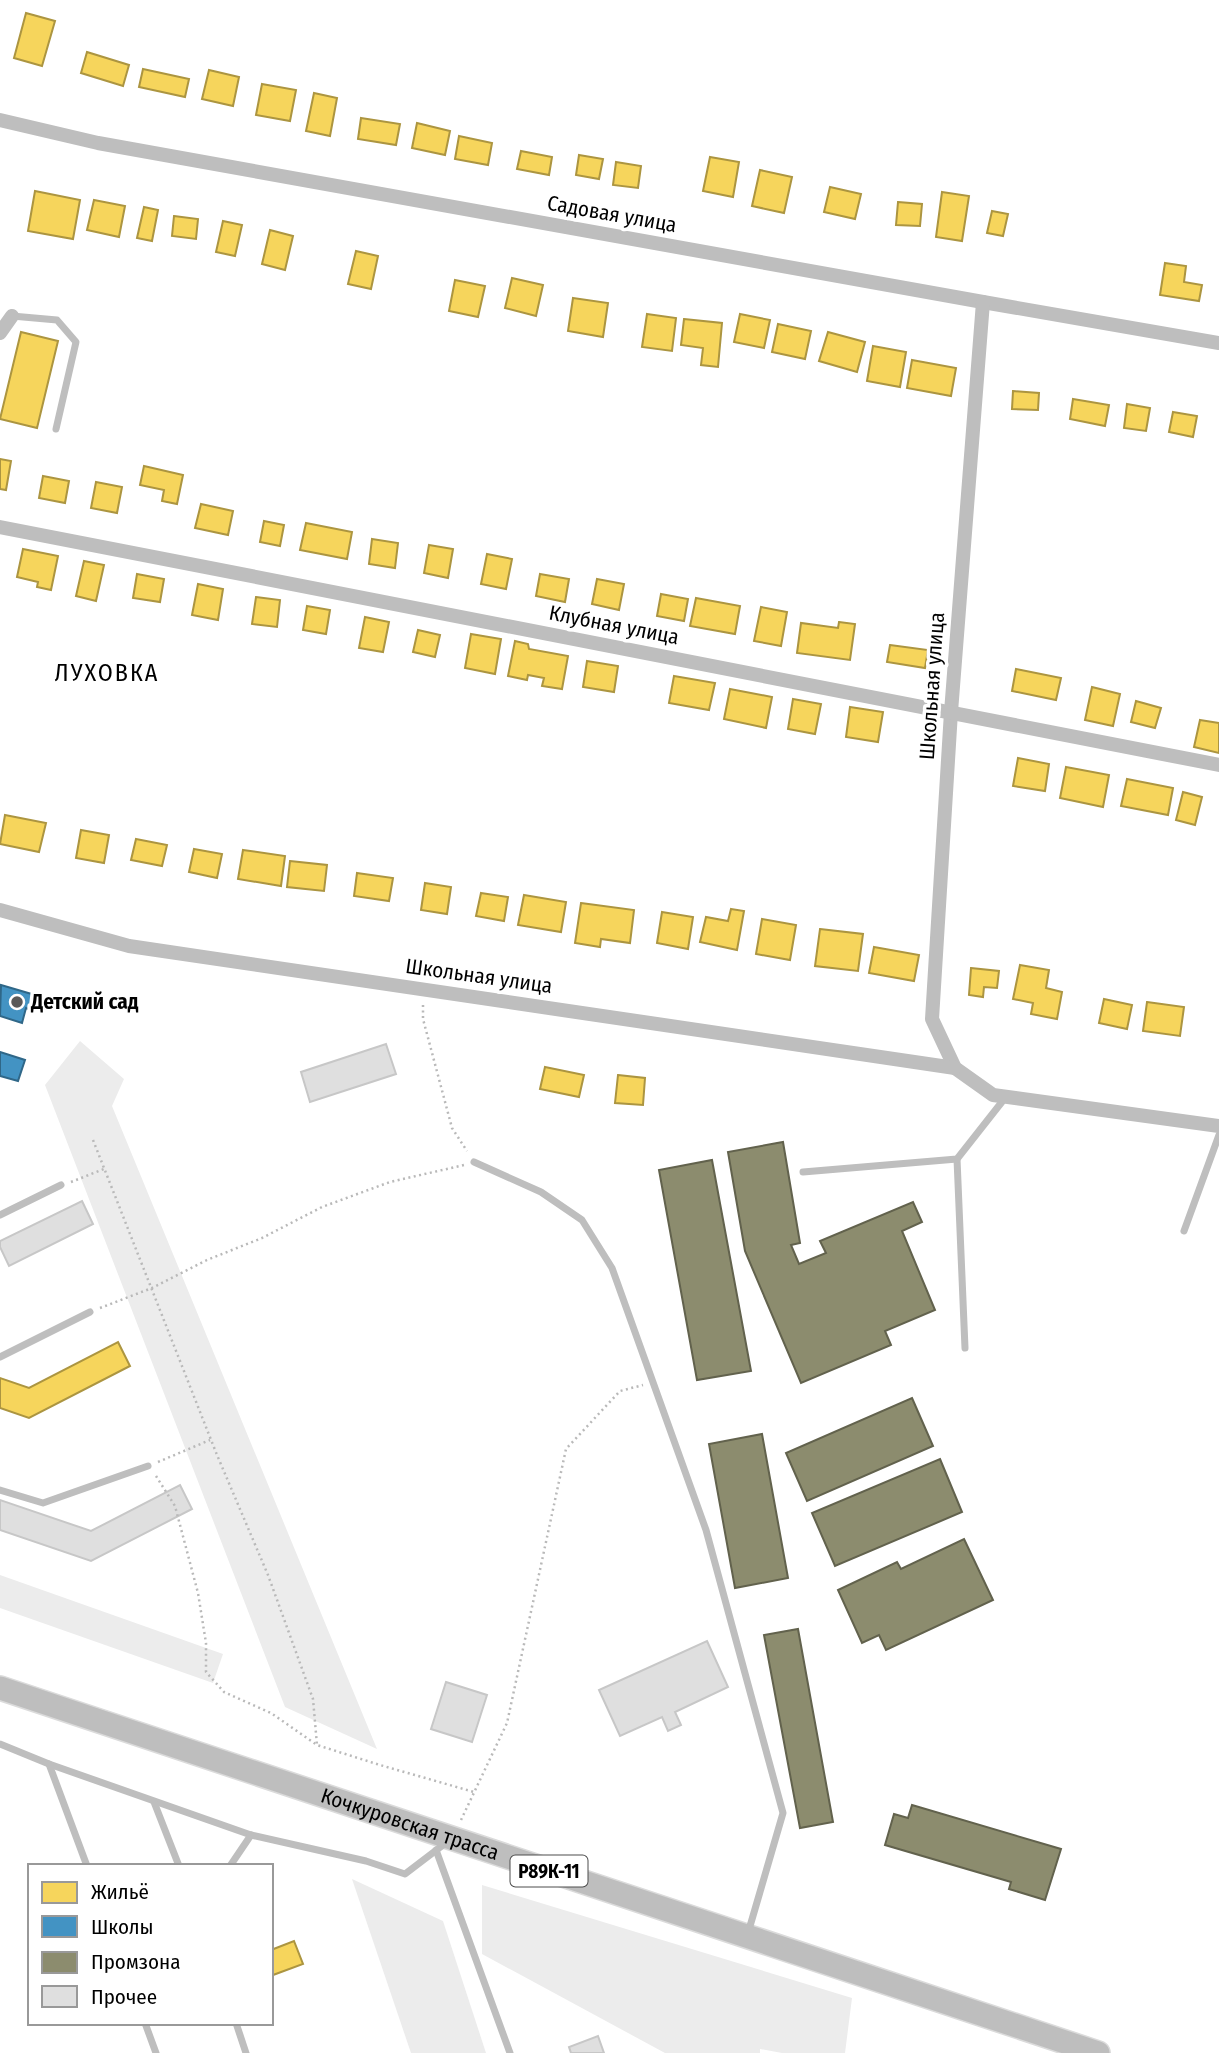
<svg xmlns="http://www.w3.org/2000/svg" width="1219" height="2053" font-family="'Fira Sans Condensed',sans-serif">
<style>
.green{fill:#ececec}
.homes{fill:#f6d55c;stroke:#ac9540;stroke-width:2}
.schools{fill:#4393c3;stroke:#2f6788;stroke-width:2}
.industry{fill:#8c8c6e;stroke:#62624d;stroke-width:2}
.building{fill:#dfdfdf;stroke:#c7c7c7;stroke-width:2}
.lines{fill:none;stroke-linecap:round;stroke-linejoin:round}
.primary-casing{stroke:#dbdbdb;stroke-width:26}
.path{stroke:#b9b9b9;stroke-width:2.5;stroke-dasharray:2 3.5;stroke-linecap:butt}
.service{stroke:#bebebe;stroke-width:7}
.minor{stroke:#bebebe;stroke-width:14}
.primary{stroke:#bebebe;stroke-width:23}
.poi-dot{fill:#595959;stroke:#fff;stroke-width:2.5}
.labels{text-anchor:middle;stroke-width:7;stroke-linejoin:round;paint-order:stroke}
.shield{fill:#fff;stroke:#4c4c4c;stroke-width:2}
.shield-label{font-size:19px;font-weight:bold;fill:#000}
.street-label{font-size:21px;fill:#000;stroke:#fff}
.poi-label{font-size:21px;font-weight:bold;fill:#000;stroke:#fff;text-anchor:start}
.quarter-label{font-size:24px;letter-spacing:2px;fill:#000;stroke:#fff}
</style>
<rect width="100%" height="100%" fill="#fff"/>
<g class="green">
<polygon points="80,1041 124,1079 112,1106 377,1749 285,1707 45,1085"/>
<polygon points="0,1575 223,1654 213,1683 0,1608"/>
<polygon points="352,1879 443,1921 486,2053 411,2053"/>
<polygon points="482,1885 852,1998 845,2053 782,2053 760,2049 760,2053 665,2053 482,1954"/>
</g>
<g class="homes">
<polygon points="26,13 55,21 42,66 14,58"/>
<polygon points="87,52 129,65 123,86 81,73"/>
<polygon points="143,69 189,79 185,97 139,87"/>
<polygon points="209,70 239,77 233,106 202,99"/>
<polygon points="262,84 296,90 290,121 256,115"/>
<polygon points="314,93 337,98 330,136 306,131"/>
<polygon points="361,118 400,124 396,145 358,139"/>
<polygon points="417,123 450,131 445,155 412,148"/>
<polygon points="459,136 492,143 488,165 455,159"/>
<polygon points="521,151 552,157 549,175 517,169"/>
<polygon points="579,155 603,159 599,179 576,175"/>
<polygon points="710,157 739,162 733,197 703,191"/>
<polygon points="616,162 641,166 638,188 613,185"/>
<polygon points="760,170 792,177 784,213 752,206"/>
<polygon points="830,187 861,194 855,219 824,212"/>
<polygon points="35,191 80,200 73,239 28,231"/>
<polygon points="942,192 969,196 962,241 936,237"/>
<polygon points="94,200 125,206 119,237 87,230"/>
<polygon points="898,202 922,204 920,226 896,225"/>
<polygon points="144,207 158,210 152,241 137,238"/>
<polygon points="992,211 1008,214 1003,236 987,233"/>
<polygon points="174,216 198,219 196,239 172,236"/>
<polygon points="223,221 242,225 235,256 216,252"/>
<polygon points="270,230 293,236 285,270 262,264"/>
<polygon points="356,251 378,256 371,289 348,284"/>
<polygon points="1165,263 1186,266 1184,282 1202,285 1199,301 1160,295"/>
<polygon points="512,278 543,285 536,316 505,308"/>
<polygon points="455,280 485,286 478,317 449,311"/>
<polygon points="573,298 608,303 603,337 568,331"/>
<polygon points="647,314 676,318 672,351 642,347"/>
<polygon points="740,314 770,320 764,348 734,342"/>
<polygon points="684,319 722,323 718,367 701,365 703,348 681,345"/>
<polygon points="778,324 811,331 805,359 772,352"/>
<polygon points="21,332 58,341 37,428 0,419"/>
<polygon points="828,332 865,342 857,372 819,361"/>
<polygon points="873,346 906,352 900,387 867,381"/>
<polygon points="912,360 956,368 951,396 907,388"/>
<polygon points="1013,391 1039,393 1038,410 1012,409"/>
<polygon points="1073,399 1109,405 1105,426 1070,419"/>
<polygon points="1127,404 1150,408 1146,431 1124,428"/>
<polygon points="1173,412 1197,416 1193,437 1169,432"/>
<polygon points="0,459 11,461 6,490 0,489"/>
<polygon points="144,466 183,475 177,504 162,501 164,490 140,485"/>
<polygon points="43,476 69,481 65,503 39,498"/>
<polygon points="96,482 122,487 117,513 91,508"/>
<polygon points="201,504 233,511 228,535 195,528"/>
<polygon points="264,521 284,525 280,546 260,542"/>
<polygon points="306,523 352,532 347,559 300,550"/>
<polygon points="372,539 398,543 395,568 369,564"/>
<polygon points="429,545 453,549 448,578 424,573"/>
<polygon points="23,549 58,556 51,590 37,587 38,582 17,577"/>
<polygon points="487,554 512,559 506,589 481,584"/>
<polygon points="84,561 104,565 96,601 76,596"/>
<polygon points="137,574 164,579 160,602 133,598"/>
<polygon points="540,574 569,579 565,602 536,596"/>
<polygon points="597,579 624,584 619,610 592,604"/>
<polygon points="198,584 223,589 218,620 192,615"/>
<polygon points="661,594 688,599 684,621 657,616"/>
<polygon points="256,597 280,600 277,627 252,624"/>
<polygon points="696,598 740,606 735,634 690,626"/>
<polygon points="307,606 330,610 326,634 303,630"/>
<polygon points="761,607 787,612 781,646 754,641"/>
<polygon points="365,617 389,622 383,652 359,648"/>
<polygon points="839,622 855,624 850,660 797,653 801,623 838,628"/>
<polygon points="418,630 440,635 435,657 413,652"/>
<polygon points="471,634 501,639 495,674 465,668"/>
<polygon points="515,641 528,644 529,649 568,656 562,689 542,686 544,678 528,675 527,680 508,676"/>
<polygon points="890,645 928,650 925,668 887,662"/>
<polygon points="587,661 618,666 614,692 583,687"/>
<polygon points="1016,669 1061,678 1056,700 1012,691"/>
<polygon points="674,676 715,683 709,710 669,703"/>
<polygon points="1092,687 1120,694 1113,726 1085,720"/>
<polygon points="730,689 772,697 766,728 724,719"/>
<polygon points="793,699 821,704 815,734 788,729"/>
<polygon points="1136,701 1161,708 1155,728 1131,722"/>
<polygon points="850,707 883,712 878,742 846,737"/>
<polygon points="1200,720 1219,723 1219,753 1194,747"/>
<polygon points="1018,758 1049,764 1045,791 1013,786"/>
<polygon points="1066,767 1109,775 1103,807 1060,798"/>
<polygon points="1127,779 1173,788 1168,815 1121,806"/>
<polygon points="1183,792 1202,797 1195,825 1176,820"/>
<polygon points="5,815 46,823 39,852 0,844"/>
<polygon points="81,830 109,835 104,863 76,858"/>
<polygon points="136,839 167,845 162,866 131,860"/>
<polygon points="194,849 222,854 217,878 189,872"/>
<polygon points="243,850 285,856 281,886 238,879"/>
<polygon points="290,861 327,865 324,891 287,887"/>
<polygon points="357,873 393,878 389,901 354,896"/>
<polygon points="425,883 451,887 447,914 421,910"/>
<polygon points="481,893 508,897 504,921 476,916"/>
<polygon points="524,895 566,902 561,932 518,925"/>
<polygon points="581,903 634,910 630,943 601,939 600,947 575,943"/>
<polygon points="731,909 744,911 737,950 700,942 706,917 728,921"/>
<polygon points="662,912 693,917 688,949 657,943"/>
<polygon points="762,919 796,925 790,960 756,954"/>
<polygon points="820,929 863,934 858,971 815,966"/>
<polygon points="874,947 919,955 914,981 869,973"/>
<polygon points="1020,965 1049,970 1046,988 1062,992 1057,1019 1031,1014 1033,1003 1013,999"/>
<polygon points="971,968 999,971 997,988 984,987 983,997 969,995"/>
<polygon points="1104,999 1132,1005 1127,1029 1099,1023"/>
<polygon points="1147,1002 1184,1007 1180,1036 1143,1031"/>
<polygon points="545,1067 584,1075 579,1097 540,1089"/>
<polygon points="618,1075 645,1078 643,1105 615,1103"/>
<polygon points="118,1342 130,1366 29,1418 0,1408 0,1378 29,1388"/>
<polygon points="294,1941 303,1964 273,1975 271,1950"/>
</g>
<g class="schools">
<polygon points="1,985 35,995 31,1010 26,1008 22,1023 0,1016"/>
<polygon points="0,1052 25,1060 18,1081 0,1076"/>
</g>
<g class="industry">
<polygon points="783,1142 800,1243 791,1245 799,1264 826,1253 820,1241 913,1202 922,1222 902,1231 935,1310 885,1331 891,1345 801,1383 745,1251 728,1152"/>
<polygon points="712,1160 751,1371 697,1380 659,1170"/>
<polygon points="912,1398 933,1446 807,1501 786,1453"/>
<polygon points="762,1434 788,1578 735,1588 709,1444"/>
<polygon points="940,1459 962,1512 835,1566 812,1513"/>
<polygon points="964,1539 993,1600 886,1650 879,1635 862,1643 838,1590 897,1562 901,1569"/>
<polygon points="798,1629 833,1822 800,1828 764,1635"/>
<polygon points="912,1805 1061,1849 1045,1900 1009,1889 1011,1882 885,1845 894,1814 908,1818"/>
</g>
<g class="building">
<polygon points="386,1044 396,1074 310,1102 301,1072"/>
<polygon points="82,1201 93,1224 9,1266 0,1247 0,1241"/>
<polygon points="180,1485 192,1509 91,1561 0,1530 0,1500 91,1531"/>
<polygon points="707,1641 728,1687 675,1712 681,1725 668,1731 662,1717 620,1736 599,1690"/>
<polygon points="446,1682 487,1695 472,1742 431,1729"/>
<polygon points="598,2036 604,2053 571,2053 569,2047"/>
</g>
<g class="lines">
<g class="primary-casing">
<g id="primary">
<path id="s1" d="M0,1688L1098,2053"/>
</g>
</g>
<g class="path">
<polyline points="423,1005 423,1019 452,1128 467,1151"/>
<polyline points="93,1140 217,1455 268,1575 313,1699 317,1745"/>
<polyline points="71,1182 104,1169"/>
<polyline points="100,1308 152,1288 207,1260 262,1238 322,1207 390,1182 464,1165"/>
<polyline points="158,1462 210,1440"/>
<polyline points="156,1476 175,1506 198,1593 206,1643 206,1672 224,1692 271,1713 317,1745 380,1765 474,1792"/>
<polyline points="461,1820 507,1723 566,1449 620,1391 643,1385"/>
</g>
<g class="service">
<polyline points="12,316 57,320 76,342 56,429"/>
<polyline points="957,1159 965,1348"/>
<polyline points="474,1162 541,1192 582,1220 612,1268 706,1530 783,1813 748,1933"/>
<polyline points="803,1172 957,1159 1005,1098"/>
<polyline points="0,1215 61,1185"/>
<polyline points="1184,1231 1219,1135"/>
<polyline points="0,1357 90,1312"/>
<polyline points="0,1490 43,1503 148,1466"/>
<polyline points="0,1744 49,1764 251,1835 366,1861 405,1874 447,1842"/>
<polyline points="49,1764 87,1866"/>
<polyline points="154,1802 179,1866"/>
<polyline points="436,1850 510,2053"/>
<polyline points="230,1866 251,1835"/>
<polyline points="145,2023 156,2053"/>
<polyline points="236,2023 246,2053"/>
</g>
<g class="minor">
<polyline points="0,120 98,143 983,302 1219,343"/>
<polyline points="983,302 951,712 932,1019 955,1068 993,1095 1219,1126"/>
<polyline points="0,333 12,316"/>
<polyline points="0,527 1219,765"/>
<polyline points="0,910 129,946 955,1068"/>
</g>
<use href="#primary" class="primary"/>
</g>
<circle class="poi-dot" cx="17" cy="1002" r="7"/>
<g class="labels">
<rect class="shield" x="510.5" y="1855.5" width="77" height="31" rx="5"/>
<g class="shield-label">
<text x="549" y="1878">Р89К-11</text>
</g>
<g class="street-label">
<text transform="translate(612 214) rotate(10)" y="7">Садовая улица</text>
<text transform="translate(614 625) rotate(11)" y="7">Клубная улица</text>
<text transform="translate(932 686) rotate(-86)" y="7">Школьная улица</text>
<text transform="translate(479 976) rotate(8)" y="7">Школьная улица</text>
<text dy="7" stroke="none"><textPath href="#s1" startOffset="432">Кочкуровская трасса</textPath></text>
</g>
<g class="poi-label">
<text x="31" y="1009">Детский сад</text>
</g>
<g class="quarter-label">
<text x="107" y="681">ЛУХОВКА</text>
</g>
</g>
<rect x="28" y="1864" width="245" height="161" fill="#ffffff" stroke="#999999" stroke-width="2"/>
<rect x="42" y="1882" width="35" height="21" fill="#f6d55c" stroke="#999999" stroke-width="2"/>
<text x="91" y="1899" font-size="21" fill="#000000">Жильё</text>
<rect x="42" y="1916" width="35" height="21" fill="#4393c3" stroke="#999999" stroke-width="2"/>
<text x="91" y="1934" font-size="21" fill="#000000">Школы</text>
<rect x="42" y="1952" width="35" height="21" fill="#8c8c6e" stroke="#999999" stroke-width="2"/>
<text x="91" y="1969" font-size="21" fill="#000000">Промзона</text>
<rect x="42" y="1986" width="35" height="21" fill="#dfdfdf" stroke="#999999" stroke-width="2"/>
<text x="91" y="2004" font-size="21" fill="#000000">Прочее</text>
</svg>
